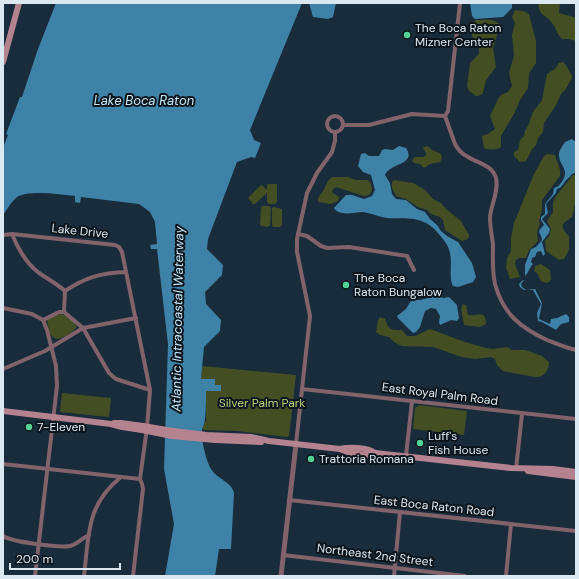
<svg xmlns="http://www.w3.org/2000/svg" width="579" height="579" font-family="'DM Sans',sans-serif">
<style>
.green{fill:#434f23}
.water{fill:#3f82a8}
.lines{fill:none;stroke-linecap:round;stroke-linejoin:round}
.minor{stroke:#82636b;stroke-width:4}
.tertiary{stroke:#82636b;stroke-width:5}
.secondary{stroke:#b4838f;stroke-width:6}
.secondary-bridge{stroke:#b4838f;stroke-width:6}
.poi-dot{fill:#51d397;stroke:#0b141a;stroke-width:1.5}
.labels{text-anchor:middle;stroke-width:4;stroke-linejoin:round;paint-order:stroke}
.poi-label{font-size:12px;fill:#dbe7f1;stroke:#0b141a;text-anchor:start}
.street-label{font-size:12px;fill:#dbe7f1;stroke:#0b141a}
.park-label{font-size:12px;fill:#b9d278;stroke:#0b141a}
.water-label{font-size:13px;font-style:italic;fill:#c5e9ff;stroke:#0b141a}
</style>
<rect width="100%" height="100%" fill="#182c3b"/>
<g class="green">
<path d="M538,3H560L559,13L574,17L576,19V41L569,39H562C556,34 557,28 552,23C545,13 540,18 538,3Z"/>
<path d="M515,10L523,11L529,14L536,41V63L529,73L528,88L520,100L515,112L501,136V147C498,150 487,150 484,148L482,136L488,134L495,129L490,116L498,99L501,95L508,92L512,86L509,73L514,55L512,35L515,23L512,17Z"/>
<path d="M476,20C484,20 495,18 500,25L493,48L496,67L486,80L483,93L481,95L476,96L469,91L467,86L470,63L479,54V51L478,44L472,36V23Z"/>
<polygon points="563,62 566,65 572,76 572,78 565,90 561,94 556,105 544,123 543,132 538,138 536,145 532,149 526,161 520,162 514,156 514,152 518,150 519,147 520,140 524,136 525,131 528,126 533,112 542,100 547,74 555,69 559,63"/>
<polygon points="426,146 429,147 432,150 440,153 442,158 440,162 430,164 424,168 420,164 414,163 412,160 415,157 423,157 426,155 426,153 423,148"/>
<polygon points="547,154 555,155 560,170 560,176 542,200 542,210 539,221 540,224 537,232 538,241 529,250 526,258 519,258 516,260 515,264 520,277 510,279 506,267 507,258 511,251 511,238 514,223 534,174 544,156"/>
<path d="M573,175H576V199L572,217C564,223 557,225 569,236V250L564,259L559,260L546,251L545,241L549,236L551,229L547,221L553,212V202L556,196Z"/>
<path d="M333,177H348L355,180H368L371,184L372,191L369,195L364,196L336,187L333,189L332,192L339,197L338,201L331,204L318,202C317,196 323,193 325,187C328,182 327,180 333,177Z"/>
<polygon points="394,180 413,183 425,190 433,199 441,203 446,209 461,221 469,235 468,239 462,241 445,230 443,220 440,217 431,214 427,210 418,207 406,199 396,196 392,188 392,182"/>
<polygon points="268,184 276,184 277,185 277,202 275,204 269,204 267,202 267,193 255,204 253,204 248,198 260,186 262,185 267,190 267,185"/>
<polygon points="262,206 269,206 271,208 270,225 268,227 262,226 260,225 261,208"/>
<polygon points="274,207 282,209 282,225 280,227 273,227 272,225 272,208"/>
<polygon points="541,264 550,270 551,279 549,282 546,283 541,281 537,273 534,271 535,266"/>
<path d="M463,304L466,305L468,315C476,317 486,308 486,324L480,327L464,325L461,309Z"/>
<path d="M61,314L67,316L77,326C75,331 64,338 58,339C54,339 52,336 50,334L47,321C50,316 55,315 61,314Z"/>
<path d="M380,317L385,319C389,330 390,330 402,330L407,336H415L430,329L465,342L486,348L493,349L507,347L512,350H525L542,356L549,362C549,370 544,378 535,377L503,371L497,365L495,359L491,357L475,359L462,357L433,347L402,346L394,342L389,337L380,335L376,332L378,320Z"/>
<polygon points="202,366 296,375 289,436 287,437 237,431 203,430 203,425 206,421 206,391 221,391 221,385 215,385 215,380 201,379"/>
<polygon points="62,393 111,398 109,417 60,412"/>
<polygon points="419,405 467,411 464,435 413,429 415,408"/>
</g>
<g class="water">
<path d="M56,3H302L250,130L254,140L261,143L255,158L251,157L237,162L208,239L207,249L223,265L222,275L205,292L206,304L221,320L220,331L204,347L201,379H215V385H221V391H206C206,400 206,410 205,419C205,423 203,426 202,430C201,440 206,461 211,469C217,479 232,482 234,493L231,549H219L215,576H165L174,524L164,469L168,344L157,249H151L150,245L157,244L155,222L150,212L139,204L81,197L80,203L75,202V196C62,195 27,189 16,198C11,202 7,210 3,215V145H4L8,135L6,134L20,97H22L38,49Z"/>
<polygon points="309,3 336,3 333,17 328,19 313,17"/>
<polygon points="470,3 486,3 489,4 493,3 512,3 512,8 503,17 475,19 472,16"/>
<path d="M572,139L576,142V173H574L571,175L570,177C564,180 563,188 557,189L556,193L546,204L548,213L542,219L550,229L549,233L542,242L545,254L543,256L541,251L537,252L535,257L532,258L531,262L533,264C529,268 528,274 525,276V265L531,249L536,247L542,240C541,231 535,234 544,225L541,220V217L545,214V204L553,194L554,188C560,186 560,184 563,180C569,169 560,166 559,156C558,152 563,145 565,142Z"/>
<path d="M399,146L406,148C417,165 390,163 385,175L390,183L392,194L396,199L406,200L417,209L425,212L430,219L437,225L441,231L447,236L458,242L472,263L476,277L473,282L458,287L453,286C447,275 456,256 445,242C441,236 433,226 426,223C413,216 400,219 387,218C379,217 371,213 363,212C354,212 340,217 334,208L346,195H352L364,199L372,196L375,190L371,175L363,172L358,166L361,154L365,153L369,156H379L382,150L385,149L393,150Z"/>
<polygon points="523,280 524,280 521,284 522,287 526,290 535,289 542,303 539,319 550,324 551,319 557,318 566,314 569,317 569,322 561,324 556,330 542,322 538,321 537,313 541,304 533,290 524,290 520,287 519,284"/>
<polygon points="437,296 444,298 449,297 457,305 459,318 457,321 451,320 440,325 439,322 440,316 436,309 431,308 425,311 420,327 416,332 413,333 398,318 397,316 406,309 410,302 413,300 420,300"/>
</g>
<g class="lines">
<g class="minor">
<path d="M460,3L448,111L445,116L455,144C458,150 462,154 468,157C478,163 492,165 496,178C499,191 491,205 490,217C490,227 492,236 493,245C493,258 492,271 495,284C503,314 521,328 547,340C557,344 566,348 576,350"/>
<circle cx="335" cy="124" r="8"/>
<polyline points="343,125 369,125 412,114 445,116"/>
<path d="M12,234C18,249 26,263 39,273C48,279 57,284 65,291"/>
<polyline points="298,234 307,236 321,246 327,248 349,247 407,256 414,270"/>
<polyline points="3,235 12,234 115,245 119,247 122,252 150,390 147,428 140,479 142,484 143,489 133,576"/>
<path d="M65,291C86,277 101,273 126,272"/>
<polyline points="3,308 32,314 43,320 47,330 56,366 57,386 35,576"/>
<polyline points="64,312 83,328 109,373 116,379 150,390"/>
<polyline points="64,312 65,291"/>
<polyline points="43,320 59,312 64,312"/>
<polyline points="3,369 45,351 83,328 136,318"/>
<polyline points="302,389 576,419"/>
<polyline points="296,444 310,316 297,252 297,239 307,193 317,173 332,152 335,141 335,132"/>
<polyline points="406,456 412,401"/>
<polyline points="3,464 140,479"/>
<polyline points="516,469 522,414"/>
<polyline points="289,500 576,531"/>
<path d="M3,536C12,542 59,548 70,546C78,544 82,538 89,535"/>
<polyline points="283,555 465,576"/>
<path d="M84,576C89,535 86,505 121,477"/>
<polyline points="394,576 400,512"/>
<polyline points="506,576 511,524"/>
</g>
<polyline class="tertiary" points="281,576 296,444"/>
<g class="secondary">
<polyline points="3,62 19,3"/>
<polyline points="3,411 111,424 122,427 142,430"/>
<polyline points="114,423 121,423 143,426"/>
<path d="M173,431L207,435L251,437L269,441L340,449C349,447 367,447 375,453L511,468L553,469L576,472"/>
<polyline points="172,436 215,440 261,442"/>
<path d="M340,449C347,453 368,457 375,453"/>
<polyline points="528,471 576,477"/>
</g>
<g class="secondary-bridge">
<polyline points="143,426 173,431"/>
<polyline points="142,430 172,436"/>
</g>
</g>
<g class="poi-dot">
<circle cx="407" cy="35" r="4"/>
<circle cx="346" cy="285" r="4"/>
<circle cx="29" cy="427" r="4"/>
<circle cx="420" cy="443" r="4"/>
<circle cx="311" cy="459" r="4"/>
</g>
<g class="labels">
<g class="poi-label">
<text x="415" y="32">The Boca Raton<tspan x="415" dy="14">Mizner Center</tspan></text>
<text x="354" y="282">The Boca<tspan x="354" dy="14">Raton Bungalow</tspan></text>
<text x="37" y="431">7-Eleven</text>
<text x="428" y="440">Luff's<tspan x="428" dy="14">Fish House</tspan></text>
<text x="319" y="463">Trattoria Romana</text>
</g>
<g class="street-label">
<text transform="translate(80 231) rotate(6)" y="4">Lake Drive</text>
<text transform="translate(440 394) rotate(7)" y="4">East Royal Palm Road</text>
<text transform="translate(434 506) rotate(6)" y="4">East Boca Raton Road</text>
<text transform="translate(375 555) rotate(7)" y="4">Northeast 2nd Street</text>
</g>
<g class="park-label">
<text x="262" y="407">Silver Palm Park</text>
</g>
<g class="water-label">
<text x="144" y="105">Lake Boca Raton</text>
<text transform="translate(177 319) rotate(-89)" y="5">Atlantic Intracoastal Waterway</text>
</g>
</g>
<rect width="579" height="579" fill="none" stroke="#dbe7f1" stroke-width="8"/>
<path d="M10 563v6h110v-6" fill="none" stroke="#dbe7f1" stroke-width="2"/>
<text x="16" y="563" font-size="12" fill="#dbe7f1" stroke="#0b141a" stroke-width="3" paint-order="stroke">200 m</text>
</svg>
